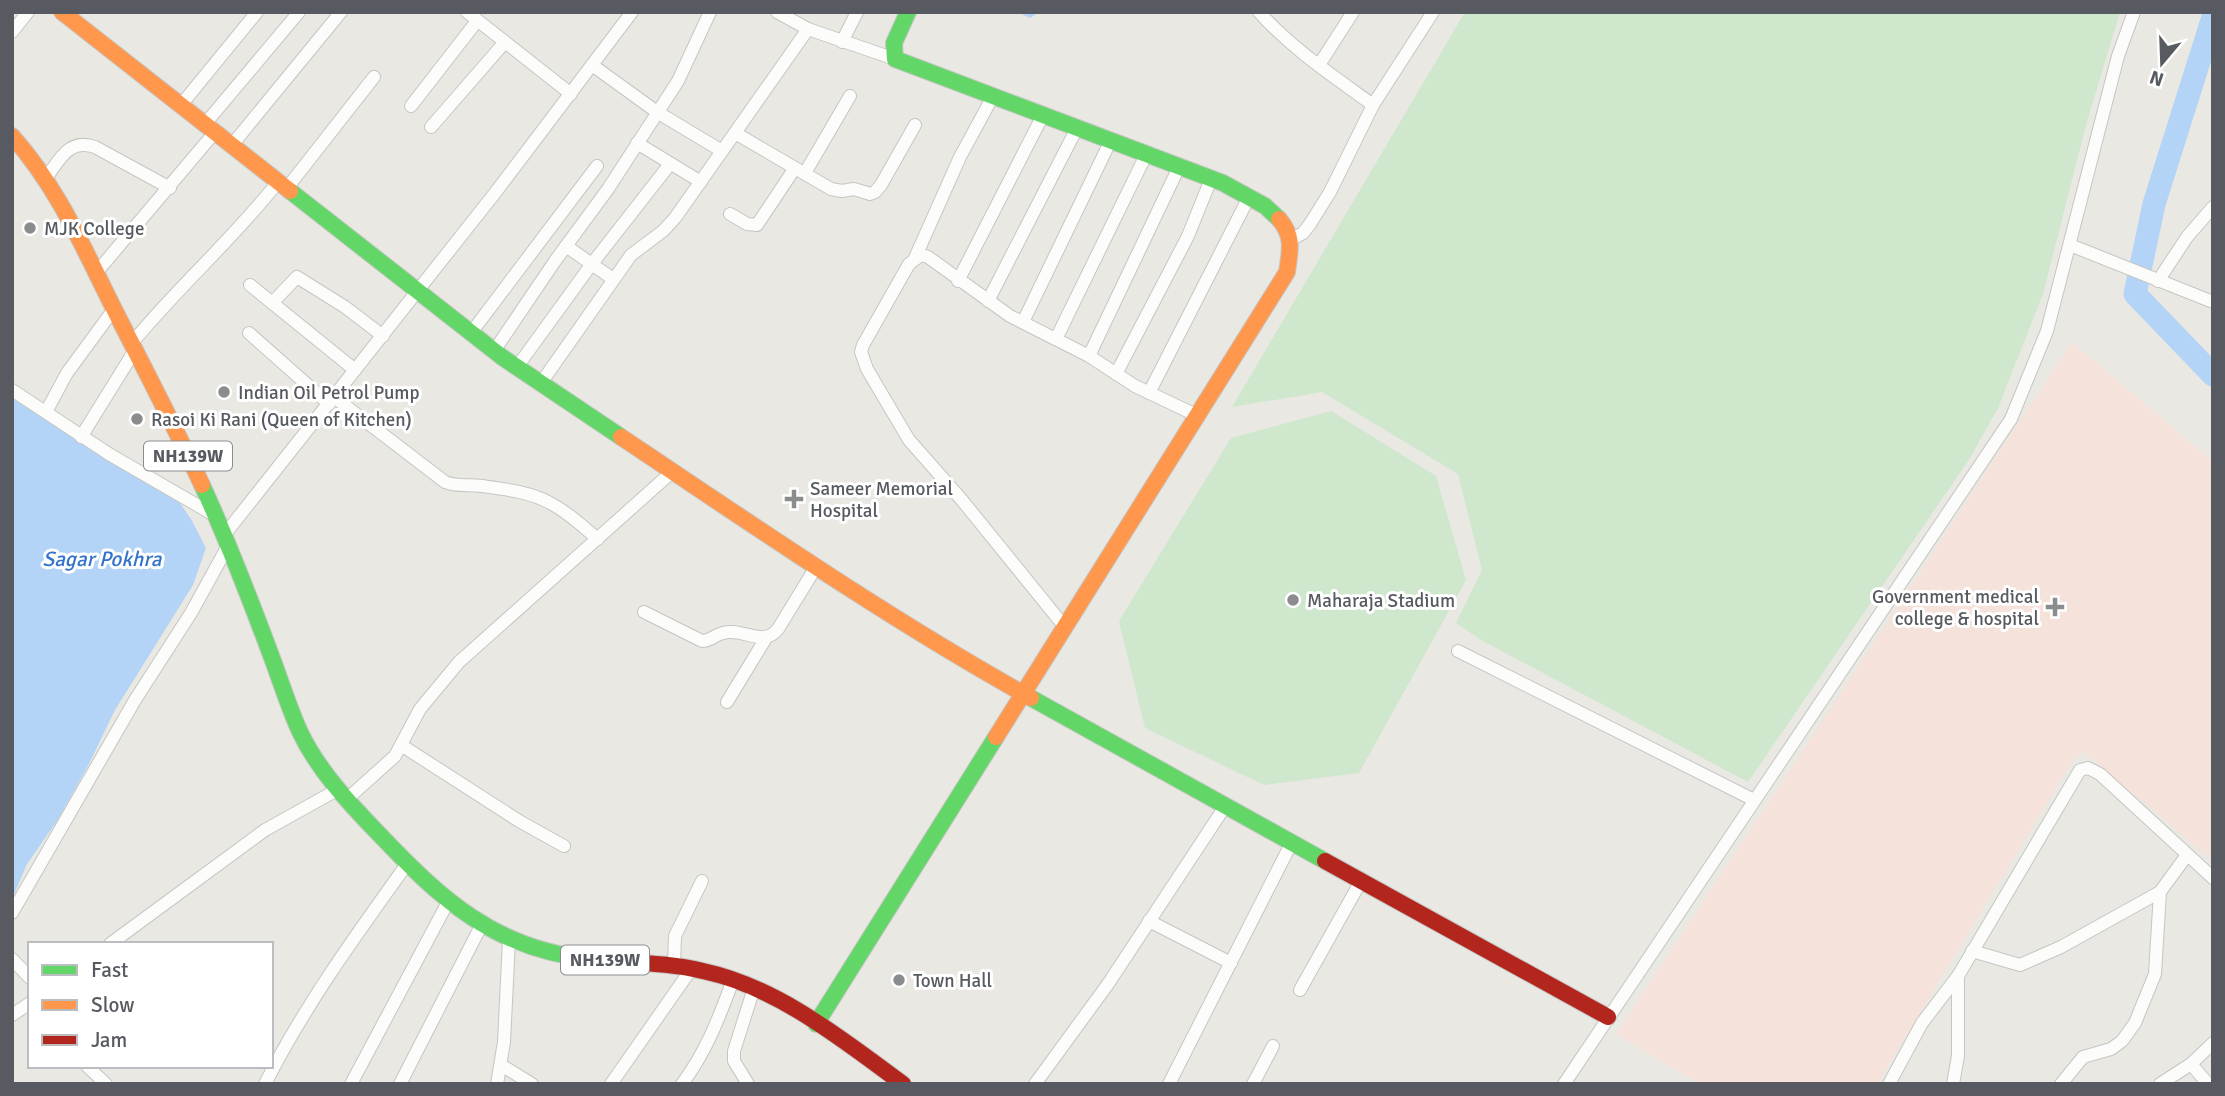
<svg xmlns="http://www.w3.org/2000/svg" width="2225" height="1096" font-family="Signika,sans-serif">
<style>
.medical{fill:#f4e2db}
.green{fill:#cee7cd}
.water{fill:#b3d4f6}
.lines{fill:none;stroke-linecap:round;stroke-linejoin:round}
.stream{stroke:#b3d4f6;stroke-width:3.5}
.river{stroke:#b3d4f6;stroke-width:23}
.street-casing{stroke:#c5c6c4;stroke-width:14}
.fast-casing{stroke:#c6c7c5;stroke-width:18}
.slow-casing{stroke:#c6c7c5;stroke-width:18}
.jam-casing{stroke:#c6c7c5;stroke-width:18}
.street{stroke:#fcfcfb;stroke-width:12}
.fast{stroke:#63d668;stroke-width:16}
.slow{stroke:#ff974d;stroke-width:16}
.jam{stroke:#b3261e;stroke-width:16}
.poi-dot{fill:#8a8c8e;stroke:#fff;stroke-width:2.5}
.labels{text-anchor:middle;stroke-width:6;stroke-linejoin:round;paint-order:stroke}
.shield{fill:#fff;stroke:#898c90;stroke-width:2}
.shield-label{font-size:18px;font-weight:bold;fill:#575b61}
.poi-label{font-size:19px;fill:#575b61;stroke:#fff;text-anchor:start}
.water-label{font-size:21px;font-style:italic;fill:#3473cc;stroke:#fff}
</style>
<rect width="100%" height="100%" fill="#eae8e2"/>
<polygon class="medical" points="2072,342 2213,462 2213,861 2084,752 2074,758 1877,1084 1700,1084 1616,1034"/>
<g class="green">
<polygon points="1465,12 2120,12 2086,125 2043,294 1998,408 1970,458 1748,782 1481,640 1456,623 1482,570 1458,474 1322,392 1232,407"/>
<polygon points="1331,411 1436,476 1466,580 1359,773 1264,785 1145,728 1119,621 1231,438"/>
</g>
<polygon class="water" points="12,394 177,499 191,519 206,548 193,585 115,710 88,766 57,821 27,864 12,899"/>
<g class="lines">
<polyline class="stream" points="1021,12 1030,16 1036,12"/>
<polyline class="river" points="2213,17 2154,204 2135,294 2213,375"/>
<g class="street-casing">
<g id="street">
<polyline points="467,12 571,94"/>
<polyline points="777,12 808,29 895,59"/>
<path d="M1259,12C1292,49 1333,76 1373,105"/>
<polyline points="12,32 28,12"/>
<polyline points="842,42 857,12"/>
<polyline points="592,65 657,112 722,151"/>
<polyline points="1319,65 1353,12"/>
<polyline points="181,105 257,12"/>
<polyline points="411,106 477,21"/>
<polyline points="205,124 299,12"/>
<polyline points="431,127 505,42"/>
<polyline points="735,133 831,189 842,191 854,189 870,194 875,192 881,185 915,125"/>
<polyline points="637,143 701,182"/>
<polyline points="232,145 341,12"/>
<polyline points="805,173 850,96"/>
<path d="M46,178C60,159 69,138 95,147L170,188"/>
<polyline points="287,188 374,77"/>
<polyline points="730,214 747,224 757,225 795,168"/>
<polyline points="1290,240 1303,233 1310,224 1330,192 1373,105 1433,12"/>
<polyline points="2070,245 2213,302"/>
<polyline points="566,246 613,279"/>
<polyline points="915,258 960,157 992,98"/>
<polyline points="96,273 215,132"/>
<polyline points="958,281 1042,117"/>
<polyline points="2158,281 2187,237 2213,207"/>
<polyline points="250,285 355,370"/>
<polyline points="988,301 1076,130"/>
<polyline points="272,303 297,277 345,307 383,336"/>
<polyline points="1023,322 1110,142"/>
<polyline points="249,333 329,404"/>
<polyline points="471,333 597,166"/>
<polyline points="1056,339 1146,155"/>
<path d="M132,343C178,287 233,239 278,182"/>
<polyline points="494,351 555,261 608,189 678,81 710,12"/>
<polyline points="1089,356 1179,167"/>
<polyline points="517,367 591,265 670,164"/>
<polyline points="1116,374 1188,236 1211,179"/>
<polyline points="541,383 631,255 663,231 675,218 808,29"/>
<polyline points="12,390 109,454 214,515"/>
<polyline points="1149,393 1249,197"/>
<path d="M334,397L445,482C457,487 469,484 482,486C504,489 531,492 550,503C568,512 583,527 598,539"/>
<polyline points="46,412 67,373 114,309"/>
<polyline points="81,437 135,350"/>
<polyline points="225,534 495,193 632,12"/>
<path d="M644,612L702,641C711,641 714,635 723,633C742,627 763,648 778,629L816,567"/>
<polyline points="1064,626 961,499 909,440 867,369 861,352 863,345 909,264 921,255 928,257 1010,316 1089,356 1135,386 1196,415"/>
<polyline points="1458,651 1754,800"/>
<polyline points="727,702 766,638"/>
<polyline points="401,745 519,821 564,846"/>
<polyline points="346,800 395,756 420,709 459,662 673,471"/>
<polyline points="12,913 135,700 191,613 229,544"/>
<polyline points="1149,921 1231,963"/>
<polyline points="110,944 265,830 337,790"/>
<polyline points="1972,951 2020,965 2061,947 2160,892"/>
<polyline points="12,959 30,978"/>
<polyline points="674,966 675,936 702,881"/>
<polyline points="1300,990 1361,881"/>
<polyline points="12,1015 30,1003"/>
<polyline points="2191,1064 2208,1084"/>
<polyline points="501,1065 532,1084"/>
<polyline points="87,1066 106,1084"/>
<path d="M265,1084C305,1005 356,935 407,864"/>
<polyline points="351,1084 448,902"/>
<polyline points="400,1084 481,926"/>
<polyline points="497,1084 504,1042 509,940"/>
<polyline points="611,1084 692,968"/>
<path d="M682,1084C706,1052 719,1018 733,980"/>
<polyline points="748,1084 734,1061 734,1051 754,988"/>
<polyline points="1035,1084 1108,984 1226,805"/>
<polyline points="1169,1084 1292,842"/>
<polyline points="1253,1084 1273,1046"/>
<polyline points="1564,1084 2011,419 2047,331 2118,56 2134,12"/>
<polyline points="1889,1084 1922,1023 1958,976 2080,770 2088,768 2100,774 2213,878"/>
<polyline points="1953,1084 1958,1056 1958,976"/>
<polyline points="2061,1084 2083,1057 2111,1049 2122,1041 2135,1023 2155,974 2160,892 2187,855"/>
<polyline points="2160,1084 2191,1064 2213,1043"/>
</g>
</g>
<g class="fast-casing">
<g id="fast">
<polyline points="908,12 894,43 895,59 1223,183 1265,206 1279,219"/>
<polyline points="290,191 502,357 621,437"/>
<path d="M202,485C228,541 250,599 272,658C281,682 289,708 300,732C318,770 349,803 378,833C441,899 495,950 591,959"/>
<polyline points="1031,698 1325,861"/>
<polyline points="816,1024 996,737"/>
</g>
</g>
<g class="slow-casing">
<g id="slow">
<polyline points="62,12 290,191"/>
<path d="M12,136C57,186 83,247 113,307C143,366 174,425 202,485"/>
<path d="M621,437C756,527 889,619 1031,698"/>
<path d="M996,737L1287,272C1290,251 1294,236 1279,219"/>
</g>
</g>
<g class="jam-casing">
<g id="jam">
<polyline points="1325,861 1608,1017"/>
<path d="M591,959C628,963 666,962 703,971C778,987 843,1040 903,1084"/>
</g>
</g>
<use href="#street" class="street"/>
<use href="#fast" class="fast"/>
<use href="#slow" class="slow"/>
<use href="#jam" class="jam"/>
</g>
<g class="poi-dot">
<circle cx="30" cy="228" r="7"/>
<circle cx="224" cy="392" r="7"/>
<circle cx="137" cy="419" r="7"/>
<path d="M790.5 488.5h7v7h7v7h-7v7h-7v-7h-7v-7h7z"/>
<circle cx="1293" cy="600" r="7"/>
<path d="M2051.5 596.5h7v7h7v7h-7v7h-7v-7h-7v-7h7z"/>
<circle cx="899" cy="980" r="7"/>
</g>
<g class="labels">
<g class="shield">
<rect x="144" y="441.5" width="88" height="29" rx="5"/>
<rect x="561" y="945.5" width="88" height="29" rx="5"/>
</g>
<g class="shield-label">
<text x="188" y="462">NH139W</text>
<text x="605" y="966">NH139W</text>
</g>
<g class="poi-label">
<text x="44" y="235">MJK College</text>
<text x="238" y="399">Indian Oil Petrol Pump</text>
<text x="151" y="426">Rasoi Ki Rani (Queen of Kitchen)</text>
<text x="810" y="495">Sameer Memorial<tspan x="810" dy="22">Hospital</tspan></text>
<text x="2039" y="603" text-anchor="end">Government medical<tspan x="2039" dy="22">college &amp; hospital</tspan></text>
<text x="1307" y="607">Maharaja Stadium</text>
<text x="913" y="987">Town Hall</text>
</g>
<g class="water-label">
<text x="102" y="566">Sagar Pokhra</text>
</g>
</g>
<rect width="2225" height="1096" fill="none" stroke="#575b61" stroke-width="28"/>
<rect x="28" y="942" width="245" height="126" fill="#ffffff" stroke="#bcbdc0" stroke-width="2"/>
<rect x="42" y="965" width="35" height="10" fill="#63d668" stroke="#bcbdc0" stroke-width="2"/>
<text x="91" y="977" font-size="21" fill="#575b61">Fast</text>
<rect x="42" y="1000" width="35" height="10" fill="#ff974d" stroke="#bcbdc0" stroke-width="2"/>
<text x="91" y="1012" font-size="21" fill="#575b61">Slow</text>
<rect x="42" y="1035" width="35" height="10" fill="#b3261e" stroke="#bcbdc0" stroke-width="2"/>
<text x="91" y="1047" font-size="21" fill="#575b61">Jam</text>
<g transform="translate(2162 63) rotate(199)" stroke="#ffffff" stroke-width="5" paint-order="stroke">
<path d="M0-5L12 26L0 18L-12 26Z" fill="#575b61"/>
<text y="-10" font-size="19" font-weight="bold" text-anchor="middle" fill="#575b61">N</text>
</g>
</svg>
